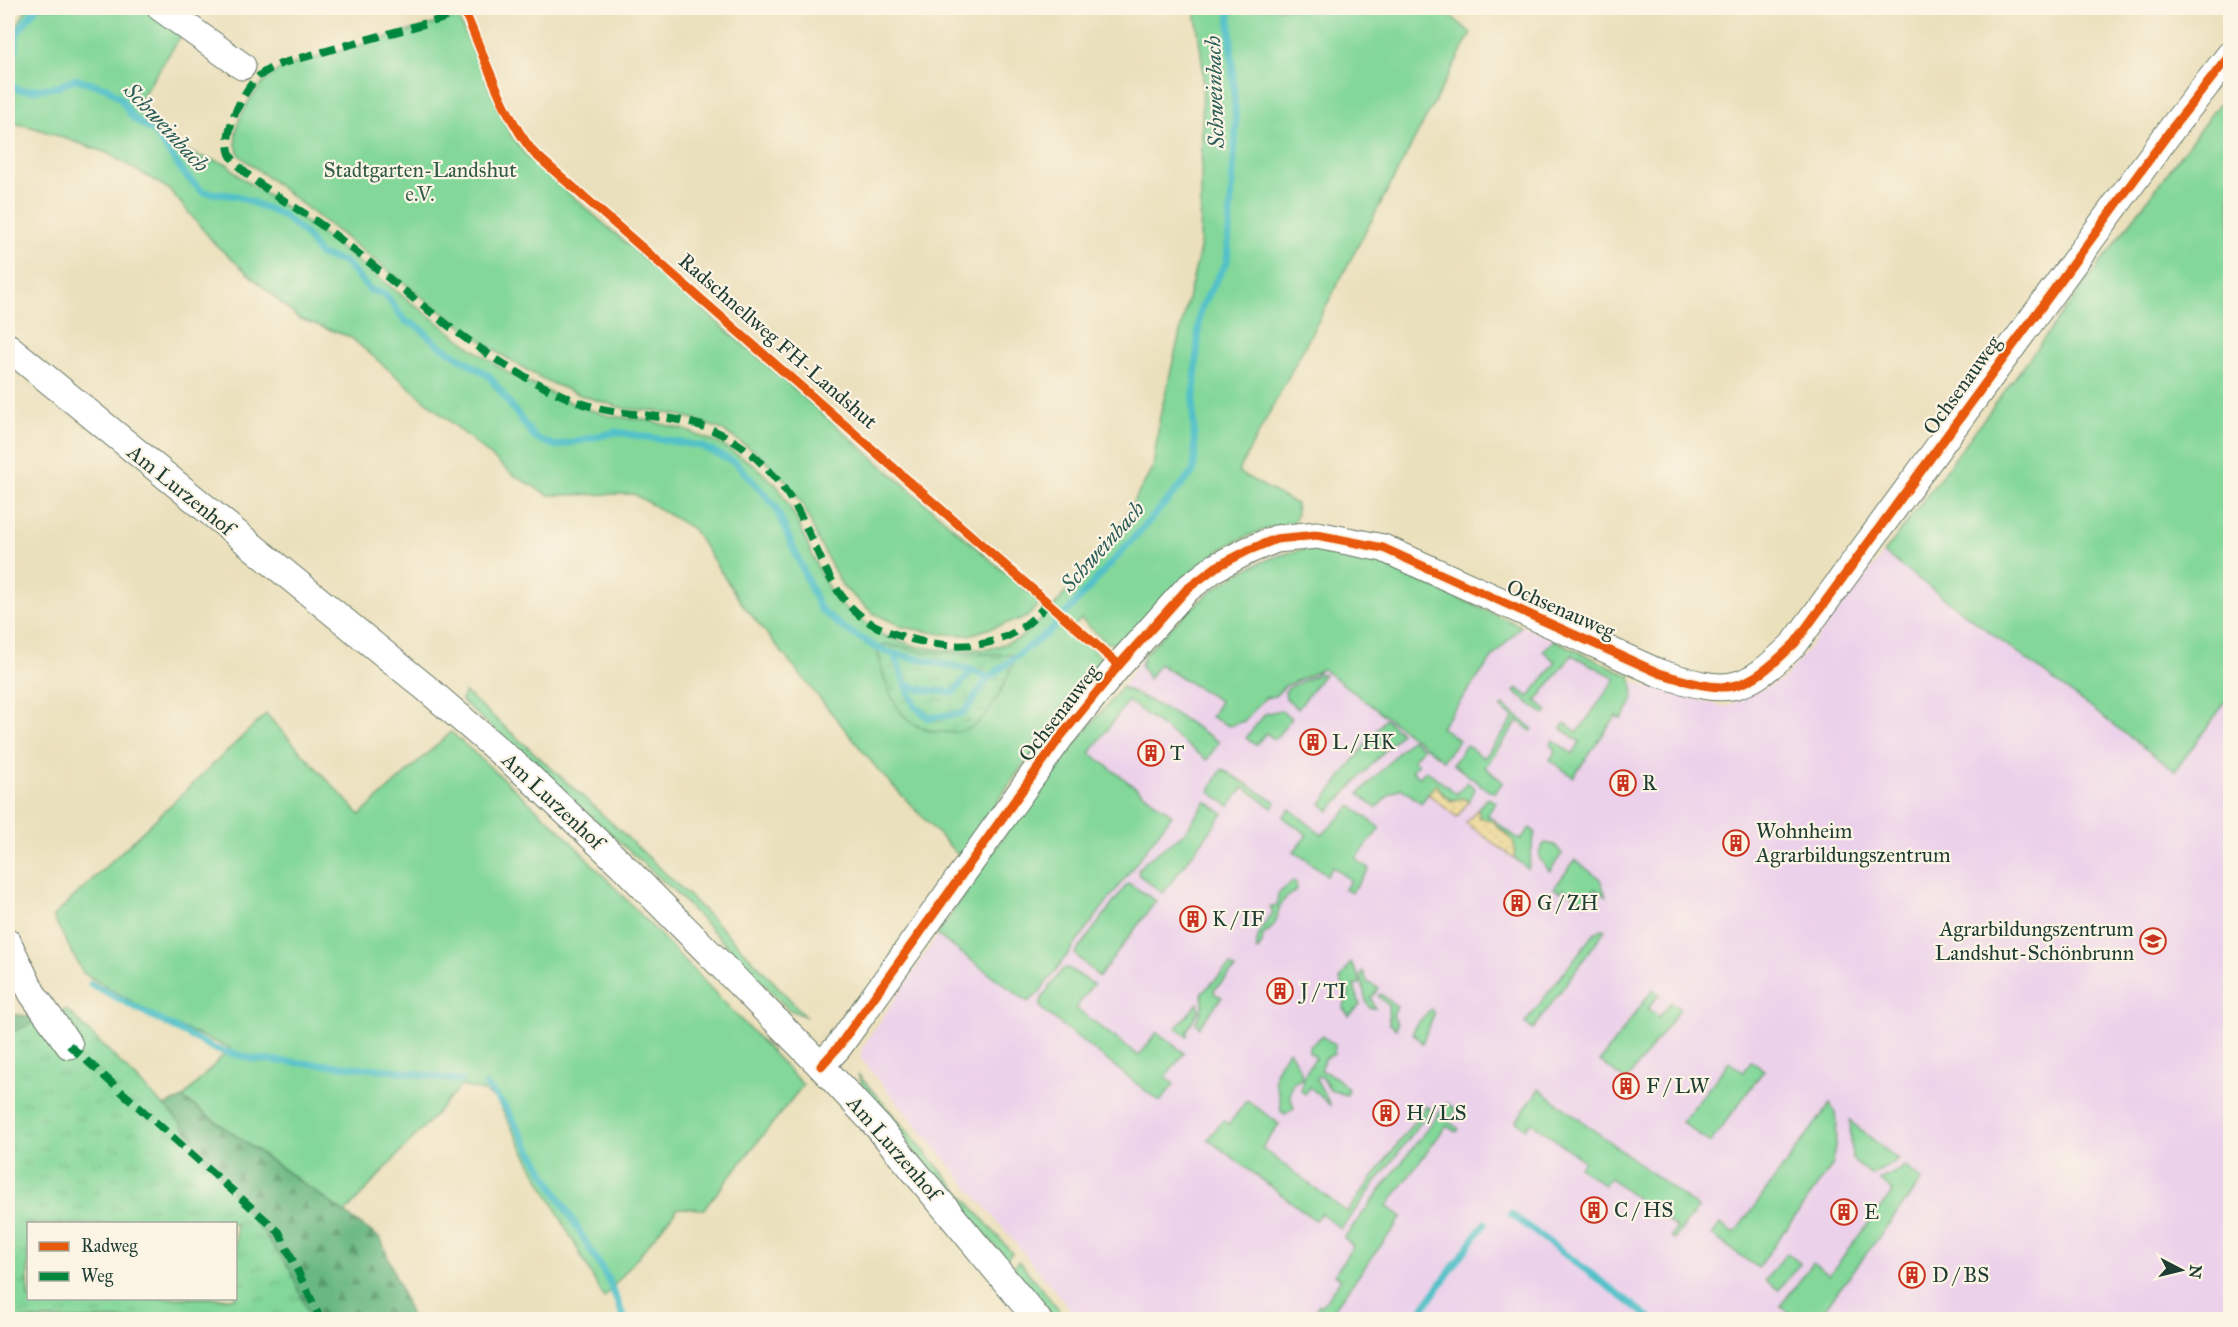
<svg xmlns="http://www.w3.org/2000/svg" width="2238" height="1327" font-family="'IM FELL Great Primer',serif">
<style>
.built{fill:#ecd1ea}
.green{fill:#82d799;stroke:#508a66;stroke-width:1.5}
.forest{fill:url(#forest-firs);stroke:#447a5a;stroke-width:1.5;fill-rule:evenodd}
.wetland{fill:url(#wetland-marsh);stroke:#508a66;stroke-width:1.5}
.sand{fill:url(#sand-dots);stroke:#868c69;stroke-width:1.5}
.park{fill:url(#park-tufts);stroke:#508a66;stroke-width:1.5;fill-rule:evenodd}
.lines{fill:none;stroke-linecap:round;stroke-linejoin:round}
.stream{stroke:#53c1c9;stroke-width:7}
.minor-casing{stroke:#667664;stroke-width:29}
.minor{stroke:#fff;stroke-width:27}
.quiet{stroke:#00873e;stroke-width:8;stroke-dasharray:15 8;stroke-linecap:butt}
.cycleway-casing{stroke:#fcf5e5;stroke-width:13}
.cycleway{stroke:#e8590c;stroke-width:9}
.labels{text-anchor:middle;stroke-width:4.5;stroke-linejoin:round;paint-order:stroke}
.park-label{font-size:21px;fill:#335c48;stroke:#fcf5e5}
.street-label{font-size:21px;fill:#1f3d34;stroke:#fcf5e5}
.poi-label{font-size:21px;fill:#1f3d34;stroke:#fcf5e5;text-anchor:start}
.water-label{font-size:22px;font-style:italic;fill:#2c5e59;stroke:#fcf5e5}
</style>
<defs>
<pattern id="forest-firs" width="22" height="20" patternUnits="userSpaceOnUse" patternTransform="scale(1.5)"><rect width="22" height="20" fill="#69b881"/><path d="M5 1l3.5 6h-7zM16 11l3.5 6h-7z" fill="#56976a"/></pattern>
<pattern id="wetland-marsh" width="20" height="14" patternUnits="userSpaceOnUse" patternTransform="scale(1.5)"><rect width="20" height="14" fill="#82d799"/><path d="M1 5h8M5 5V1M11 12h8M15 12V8" fill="none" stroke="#70b984"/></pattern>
<pattern id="sand-dots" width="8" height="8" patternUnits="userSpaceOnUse" patternTransform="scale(1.5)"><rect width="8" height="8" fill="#eeda9e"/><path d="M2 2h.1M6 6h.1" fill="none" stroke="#ccbc89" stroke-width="1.8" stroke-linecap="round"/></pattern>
<pattern id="park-tufts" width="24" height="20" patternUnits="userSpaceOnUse" patternTransform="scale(1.5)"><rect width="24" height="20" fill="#82d799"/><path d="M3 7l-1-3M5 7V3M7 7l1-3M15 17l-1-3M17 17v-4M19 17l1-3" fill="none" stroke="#70b984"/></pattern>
</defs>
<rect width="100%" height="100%" fill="#fcf5e5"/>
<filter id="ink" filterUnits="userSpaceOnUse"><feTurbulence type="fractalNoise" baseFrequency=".0167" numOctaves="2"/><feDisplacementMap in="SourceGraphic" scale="12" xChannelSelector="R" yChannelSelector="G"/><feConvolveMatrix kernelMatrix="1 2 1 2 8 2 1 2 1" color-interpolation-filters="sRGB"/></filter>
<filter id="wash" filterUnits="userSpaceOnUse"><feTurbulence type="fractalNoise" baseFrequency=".008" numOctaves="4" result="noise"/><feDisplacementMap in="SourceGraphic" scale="24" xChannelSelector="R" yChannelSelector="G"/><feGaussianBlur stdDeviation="1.35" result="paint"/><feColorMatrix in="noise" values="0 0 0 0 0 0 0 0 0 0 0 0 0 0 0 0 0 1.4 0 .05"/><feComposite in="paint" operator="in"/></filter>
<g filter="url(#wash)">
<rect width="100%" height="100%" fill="#ebe0bc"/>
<polygon class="built" points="2230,89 2230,615 2228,619 2230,621 2230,1319 1079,1319 861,1059 861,1050 1029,799 1122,687 1144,655 1210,590 1256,563 1282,553 1379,563 1554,640 1543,651 1556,661 1529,697 1535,702 1572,655 1617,678 1726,707 1785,678 1884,553"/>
<g class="green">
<path d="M27,8H161L186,28L139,101L173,142L195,155L227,164L239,176L288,209L473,349L510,374L578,406L610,416L646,420L685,430L720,444L753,464L778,487L797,520L820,573L837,602L884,636L918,647L948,650L989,649L1019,639L1050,611L1111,540L1153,468L1160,416L1200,249L1203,69L1195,8H1446L1445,11L1471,33L1238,472L1296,504L1297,515L1293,522C1209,540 1178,582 1125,644L1107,643L1081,619L1070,630L1103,659L1105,668L1017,773L960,857L879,771L740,601L693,529L634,494L548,495L512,474L350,337L298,318L215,244L169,189L107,153L35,128L8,122V22L17,26Z"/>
<path d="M458,17L510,134L527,157L1040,603L1027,617L969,635L942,634L903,627L873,613L843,587L819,542L803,505L786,481L757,453L722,430L691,418L658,411L626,409L583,396L544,380L500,354L427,301L240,156C224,126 256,85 281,68Z"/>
<polygon points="2230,89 2230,615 2228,619 2230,621 2230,696 2175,771 1884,553"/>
<path d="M1311,548L1343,550L1379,563L1521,626L1493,657L1441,727L1459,740L1443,760L1323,669L1285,686L1275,696L1265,698L1244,721L1229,726L1211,717L1220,701L1159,664L1149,679L1141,666L1144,655C1197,601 1234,561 1311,548Z"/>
<path d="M1554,640L1630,676C1637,698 1633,701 1622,719L1616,716L1573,777L1550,760L1556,750L1550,745L1553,740L1573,754L1580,742L1561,728L1565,723L1578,732L1616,678L1572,655L1536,701L1548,711L1545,715L1514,692L1517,688L1529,697L1556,662L1543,651Z"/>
<polygon points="1318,674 1324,674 1298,709 1286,698 1285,692 1288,688"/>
<polygon points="1122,687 1175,714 1219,742 1207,760 1128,701 1090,753 1172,815 1038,994 1028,1002 937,935 1029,799"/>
<path d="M465,692C584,796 700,900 806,1017L788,1009L673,890L461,700Z"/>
<polygon points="1503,705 1533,729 1531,731 1518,721 1485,767 1503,782 1495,792 1489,791 1453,764 1466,745 1484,758 1514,718 1501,708"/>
<polygon points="1280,710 1291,718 1275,740 1266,733 1256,745 1246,738 1265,714"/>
<polygon points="266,714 360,815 451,732 559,829 803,1085 704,1209 678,1208 604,1298 497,1101 484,1091 461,1086 345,1213 183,1098 230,1048 165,1021 83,973 53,917"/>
<polygon points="1385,719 1401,733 1329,811 1321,804"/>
<path d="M1411,739L1423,748L1413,760L1418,764L1412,771L1420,777L1426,770L1457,794L1467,782L1475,789L1469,801C1450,794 1454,810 1436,784L1421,803L1401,788L1390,794L1376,808L1359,794Z"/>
<polygon points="1222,769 1276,802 1272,808 1244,787 1229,806 1209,791"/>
<path d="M1487,798L1496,802L1487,815L1520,840L1530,828L1535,832L1528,869L1514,858C1518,834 1498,826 1479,817L1478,808Z"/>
<polygon points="1206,801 1223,814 1163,893 1139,875 1138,870 1146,861 1184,833"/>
<polygon points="1351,806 1380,828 1356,859 1369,869 1351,893 1345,889 1351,880 1333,867 1327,875 1294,851 1307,835 1283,817 1290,809 1322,835"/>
<path d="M1545,843L1555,845L1562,854L1550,871C1540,862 1534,854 1545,843Z"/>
<polygon points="1575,860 1600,879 1606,896 1595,889 1585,903 1563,888 1560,892 1554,888"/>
<path d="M1293,881L1296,883L1297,889C1293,895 1290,894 1286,898C1273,909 1283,925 1263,934L1262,944L1257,951C1254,938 1264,922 1273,913L1270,906H1277L1278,894Z"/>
<polygon points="1128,883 1156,901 1099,977 1075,954"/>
<polygon points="1602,929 1605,930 1533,1029 1525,1023 1594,933"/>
<polygon points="1351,962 1360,981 1360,984 1354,985 1360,1005 1349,1016 1343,1008 1349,994 1340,980"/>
<polygon points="1230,965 1235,969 1214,990 1215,994 1222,997 1199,1027 1196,1023 1203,1005 1202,993"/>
<polygon points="1068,968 1093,984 1076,1008 1139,1056 1157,1032 1184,1053 1166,1077 1174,1084 1160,1102 1044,1011 1040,1006 1043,996 1063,969"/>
<path d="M1363,971L1368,983L1379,988L1371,998L1375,1008H1370C1362,998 1365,986 1360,975Z"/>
<polygon points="1653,989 1659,994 1648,1009 1659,1017 1671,1002 1680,1009 1626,1081 1600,1061"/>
<polygon points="1381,994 1397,1007 1393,1015 1397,1023 1396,1029 1389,1023 1388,1005 1378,996"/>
<polygon points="1198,1003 1199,1009 1187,1031 1187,1036 1176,1028"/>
<polygon points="1431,1009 1434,1014 1422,1043 1413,1033 1414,1027"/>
<polygon points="1322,1036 1335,1045 1334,1054 1324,1059 1321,1070 1337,1078 1348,1089 1347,1095 1330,1090 1322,1077 1317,1076 1316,1079 1331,1106 1310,1087 1305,1094 1301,1091 1305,1074 1316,1057 1309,1052 1309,1047"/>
<path d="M1289,1050L1301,1071V1079L1293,1083L1290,1095L1294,1108L1285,1114L1281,1111C1280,1078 1263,1084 1289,1050Z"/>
<polygon points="1751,1061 1764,1070 1710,1143 1682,1122 1729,1062 1743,1072"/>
<polygon points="858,1074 1012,1253 1006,1259 865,1094"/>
<polygon points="1539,1089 1698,1208 1674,1239 1671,1236 1677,1228 1610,1178 1604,1185 1579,1167 1584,1161 1531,1122 1526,1129 1516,1121"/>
<polygon points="1247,1100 1279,1124 1262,1148 1347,1212 1426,1106 1431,1109 1341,1229 1321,1213 1315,1220 1208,1139 1223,1120 1229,1124"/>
<polygon points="1447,1103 1456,1110 1448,1121 1459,1129 1456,1132 1446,1126 1387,1206 1402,1217 1328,1317 1322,1319 1314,1312 1319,1304 1322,1306 1341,1279 1335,1274 1353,1246 1344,1238"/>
<polygon points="1830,1104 1835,1113 1837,1124 1833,1164 1758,1268 1712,1235 1720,1224 1734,1234"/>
<polygon points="1850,1121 1898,1160 1872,1175 1852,1159"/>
<polygon points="1906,1167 1922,1180 1817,1319 1797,1319 1780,1306 1813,1263 1829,1275 1893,1191 1879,1180"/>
<polygon points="1787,1253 1800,1263 1779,1290 1765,1280"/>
<polygon points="1019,1261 1066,1319 1055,1319 1013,1267"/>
</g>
<path class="forest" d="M8,1014L37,1017L131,1119L183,1098L381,1239L412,1319L8,1320ZM28,1224H236V1298H28Z"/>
<path class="wetland" d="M888,644L922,652L1017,655C1008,675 993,714 974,726C965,732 952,733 942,732C897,732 884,684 877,648Z"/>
<g class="sand">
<polygon points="1436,784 1444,796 1452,801 1462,798 1469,801 1457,817 1428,794"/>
<path d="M1478,808L1479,817L1494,822C1503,838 1518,832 1514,858L1466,823Z"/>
</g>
<path class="park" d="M66,1009L180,1122L290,1269L310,1319H8V1034ZM28,1224H236V1298H28Z"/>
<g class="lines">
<g class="stream">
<polyline points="8,71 16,50 16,34 36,8"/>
<polyline points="8,84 19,90 32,90 58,87 75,79 107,88 120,98 133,118 154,132 186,176 203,192 237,196 282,215 305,234 320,255 345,262 370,290 385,294 405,321 419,327 436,343 489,376 535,438 556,446 616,432 701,446 736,463 775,506 820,609 842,627 877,648 894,654 972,670 988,678 1051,630 1193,472 1195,457 1193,410 1200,310 1227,261 1236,128 1229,8"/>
<path d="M894,654L905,683C926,694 931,688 953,693L972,670"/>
<polyline points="905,683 915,706 929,718 964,713 988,678"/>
<polyline points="91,984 215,1049 254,1059 391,1070 461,1081"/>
<polyline points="487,1086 505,1107 608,1279 625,1320"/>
<polyline points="1511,1214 1653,1320"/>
<polyline points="1424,1307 1485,1223"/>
</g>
</g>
</g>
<g filter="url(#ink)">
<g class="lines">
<g class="minor-casing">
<g id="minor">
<polyline points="161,8 242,66"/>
<polyline points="8,347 426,688 526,774 625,868 821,1066 878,1127 1038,1320"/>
<polyline points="8,943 32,993 69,1045"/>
<path d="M821,1066L839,1046L1061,736L1119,665L1187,589L1216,567L1249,550L1276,539L1317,535L1383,548L1659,673C1729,695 1742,695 1795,643L2173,127L2230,55"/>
</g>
</g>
<use href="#minor" class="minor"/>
<g class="quiet">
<path d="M468,8L438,20L283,63C273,67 262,72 254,81C241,96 222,134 230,154C241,179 301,209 324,227C406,288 484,367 581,403C623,418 668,412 710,429C748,444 780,477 799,513C824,559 833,611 889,632C927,646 979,654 1015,632C1029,624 1039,613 1049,602"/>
<polyline points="69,1045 279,1232 321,1320"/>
</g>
<g class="cycleway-casing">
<g id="cycleway">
<path d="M463,8C484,54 502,114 534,153L1119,665"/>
<path d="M821,1066L839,1046L1061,736L1119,665L1187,589L1216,567L1249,550L1276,539L1317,535L1383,548L1659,673C1729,695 1742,695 1795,643L2173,127L2230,55"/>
</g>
</g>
<use href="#cycleway" class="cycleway"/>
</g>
</g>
<defs>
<g id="building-ring" transform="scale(1.35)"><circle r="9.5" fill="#fcf5e5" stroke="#c8321e" stroke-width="1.5"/><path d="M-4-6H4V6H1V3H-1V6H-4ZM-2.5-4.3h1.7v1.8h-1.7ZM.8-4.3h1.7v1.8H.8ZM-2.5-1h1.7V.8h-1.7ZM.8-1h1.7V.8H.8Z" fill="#c8321e"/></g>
<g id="university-ring" transform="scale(1.35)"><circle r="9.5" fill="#fcf5e5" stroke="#c8321e" stroke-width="1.5"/><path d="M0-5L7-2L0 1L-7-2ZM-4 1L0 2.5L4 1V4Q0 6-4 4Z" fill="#c8321e"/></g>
</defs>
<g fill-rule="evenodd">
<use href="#building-ring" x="1313" y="742"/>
<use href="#building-ring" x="1151" y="753"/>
<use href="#building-ring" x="1623" y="783"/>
<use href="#building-ring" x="1736" y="843"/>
<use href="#building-ring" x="1517" y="903"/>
<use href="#building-ring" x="1193" y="919"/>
<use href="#university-ring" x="2153" y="941"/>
<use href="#building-ring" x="1280" y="991"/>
<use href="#building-ring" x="1626" y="1086"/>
<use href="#building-ring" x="1386" y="1113"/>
<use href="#building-ring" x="1594" y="1210"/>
<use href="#building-ring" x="1844" y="1212"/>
<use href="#building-ring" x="1912" y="1275"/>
</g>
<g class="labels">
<g class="park-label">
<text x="420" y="177">Stadtgarten-Landshut<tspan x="420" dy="24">e.V.</tspan></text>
</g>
<g class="street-label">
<text transform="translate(778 341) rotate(41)" y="7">Radschnellweg FH-Landshut</text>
<text transform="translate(1962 385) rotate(-54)" y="7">Ochsenauweg</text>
<text transform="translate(181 490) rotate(39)" y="7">Am Lurzenhof</text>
<text transform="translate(1561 609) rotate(24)" y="7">Ochsenauweg</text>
<text transform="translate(1059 713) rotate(-52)" y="7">Ochsenauweg</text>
<text transform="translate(553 801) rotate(43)" y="7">Am Lurzenhof</text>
<text transform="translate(894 1148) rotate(49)" y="7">Am Lurzenhof</text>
</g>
<g class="poi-label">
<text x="1332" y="749">L / HK</text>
<text x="1170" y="760">T</text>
<text x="1642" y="790">R</text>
<text x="1756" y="838">Wohnheim<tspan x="1756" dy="24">Agrarbildungszentrum</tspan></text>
<text x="1537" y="910">G / ZH</text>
<text x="1212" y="926">K / IF</text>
<text x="2134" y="936" text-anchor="end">Agrarbildungszentrum<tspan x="2134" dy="24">Landshut-Schönbrunn</tspan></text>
<text x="1300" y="998">J / TI</text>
<text x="1646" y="1093">F / LW</text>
<text x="1406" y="1120">H / LS</text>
<text x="1614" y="1217">C / HS</text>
<text x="1864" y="1219">E</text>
<text x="1932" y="1282">D / BS</text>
</g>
<g class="water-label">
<text transform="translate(1214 92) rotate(-92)" y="8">Schweinbach</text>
<text transform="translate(167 127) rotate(47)" y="8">Schweinbach</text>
<text transform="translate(1102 546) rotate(-48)" y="8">Schweinbach</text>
</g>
</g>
<rect width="2238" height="1327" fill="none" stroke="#fcf5e5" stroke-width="30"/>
<rect x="27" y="1222" width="210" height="78" fill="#fcf5e5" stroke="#a4ab9e" stroke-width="1.5"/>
<rect x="39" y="1242" width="30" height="9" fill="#e8590c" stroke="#a4ab9e" stroke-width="1.5"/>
<text x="81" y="1252" font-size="18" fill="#1f3d34">Radweg</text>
<rect x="39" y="1272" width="30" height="9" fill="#00873e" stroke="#a4ab9e" stroke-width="1.5"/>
<text x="81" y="1282" font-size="18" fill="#1f3d34">Weg</text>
<g transform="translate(2181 1270) rotate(97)" stroke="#fcf5e5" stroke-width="4.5" paint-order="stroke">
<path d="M0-4.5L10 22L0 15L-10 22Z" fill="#1f3d34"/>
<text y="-9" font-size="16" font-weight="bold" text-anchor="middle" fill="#1f3d34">N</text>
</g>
</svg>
